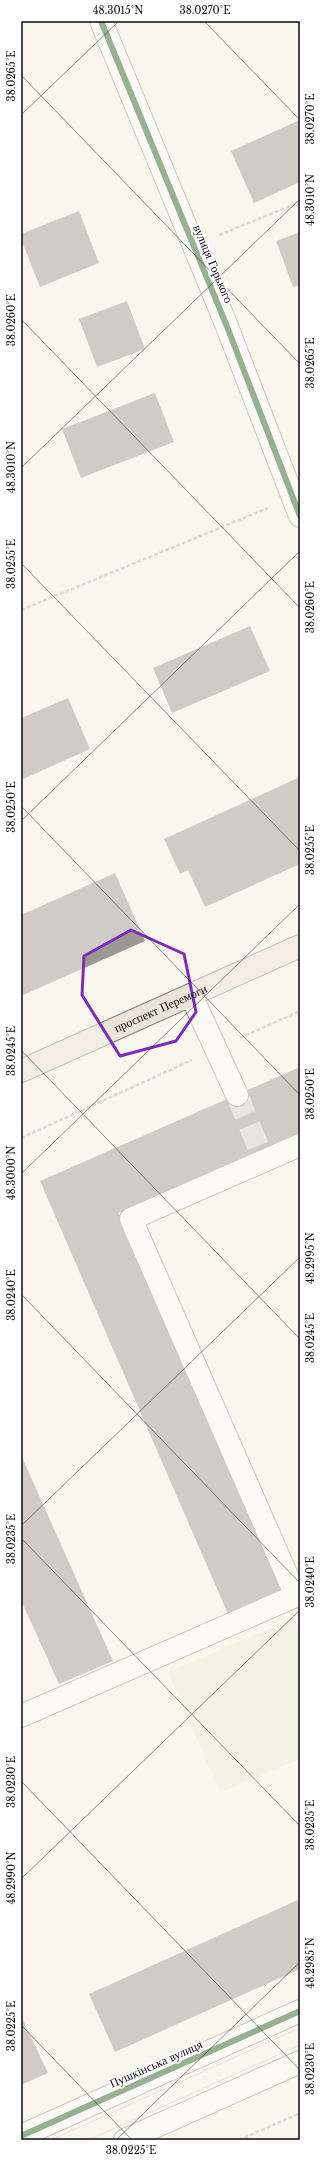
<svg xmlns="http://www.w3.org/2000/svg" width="321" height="2161" font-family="'Libre Baskerville',serif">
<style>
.pitch{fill:#ebf0d9}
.building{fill:#9c9994}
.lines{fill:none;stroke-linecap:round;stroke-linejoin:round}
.minor-tunnel{stroke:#d5d3cc;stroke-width:22;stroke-dasharray:22 11;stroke-linecap:butt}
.minor-casing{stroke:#92918d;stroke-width:24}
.major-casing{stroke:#7f7e7a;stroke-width:24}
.path{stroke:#b7b6b5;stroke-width:2.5;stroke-dasharray:4 2;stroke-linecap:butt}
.minor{stroke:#fefefc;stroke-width:22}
.major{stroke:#e9e5d9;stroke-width:22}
.tram{stroke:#d4c6c5;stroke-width:1}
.cycleway-casing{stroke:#fff;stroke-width:8}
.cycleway{stroke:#1b5e20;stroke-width:6}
.marked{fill:none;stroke:#7b2cbf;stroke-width:3;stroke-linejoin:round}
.ticks{fill:none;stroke:#0b0b0b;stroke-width:1;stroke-opacity:0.45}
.labels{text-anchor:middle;stroke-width:4;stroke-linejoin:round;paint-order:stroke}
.street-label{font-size:12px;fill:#0b0b0b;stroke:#fff}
.neatline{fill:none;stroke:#0b0b0b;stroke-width:1.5}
.ticks-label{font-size:10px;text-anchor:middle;fill:#0b0b0b}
</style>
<rect width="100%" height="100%" fill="#f9f6ee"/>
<polygon class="pitch" points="295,1618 300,1631 300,1759 220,1793 168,1672"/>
<g class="building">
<polygon points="300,120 300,182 254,203 231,151"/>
<polygon points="79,211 99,263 40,287 21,239 21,234"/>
<polygon points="300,232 300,285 293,287 276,241"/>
<polygon points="127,301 145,349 97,367 79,319"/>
<polygon points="155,393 174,442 81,478 62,429"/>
<polygon points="250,626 270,671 172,713 153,668"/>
<polygon points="68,698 90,749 21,780 21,718"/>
<polygon points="300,777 300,864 205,907 188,870 180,874 164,839"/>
<polygon points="115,873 145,941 21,996 21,915"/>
<polygon points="300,1067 300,1134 119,1213 283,1591 228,1614 40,1181"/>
<polygon points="21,1455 113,1661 59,1684 21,1600"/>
<polygon points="300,1899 300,1969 115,2052 89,1994"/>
<polygon points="21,2016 48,2073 21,2085"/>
</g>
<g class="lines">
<polyline class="minor-tunnel" points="237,1095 260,1151"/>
<g class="minor-casing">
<g id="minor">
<polyline points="101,21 226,324 300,516"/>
<polyline points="191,995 237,1095"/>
<polyline points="296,1596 131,1219 300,1145"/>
<polyline points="21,1716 300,1594"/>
<polyline points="21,2136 300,2011"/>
<polyline points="125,2140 300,2062"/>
</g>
</g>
<g class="major-casing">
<g id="major">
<path id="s1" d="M21,1071L300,946"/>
</g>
</g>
<g class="path">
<polyline points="219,235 300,202"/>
<polyline points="21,610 268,508"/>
<polyline points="240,1038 300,1011"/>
<polyline points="21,1138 192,1060"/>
<polyline points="239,2140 300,2113"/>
</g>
<use href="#minor" class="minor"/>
<use href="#major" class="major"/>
<g class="tram">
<polyline points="51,2140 300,2028"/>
<polyline points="88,2140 300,2045"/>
</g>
<g class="cycleway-casing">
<g id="cycleway">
<polyline points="101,21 226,324 300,516"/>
<polyline points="21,2136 300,2011"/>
</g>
</g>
<use href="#cycleway" class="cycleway"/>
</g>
<path d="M0 0H321V2161H0ZM131,930L184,954L196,1012L176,1041L120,1056L82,995L84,956Z" fill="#f9f6ee" fill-opacity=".55" fill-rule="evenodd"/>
<path class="marked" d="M131,930L184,954L196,1012L176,1041L120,1056L82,995L84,956Z"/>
<path class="ticks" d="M204,21L300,120M21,75L300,364M21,115L119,21M21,319L300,608M21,468L300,199M21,563L300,851M21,806L300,1095M21,821L300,551M21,1050L300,1339M21,1174L300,904M21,1294L300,1583M21,1526L300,1257M21,1538L300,1826M21,1781L300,2070M21,1879L300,1610M21,2025L132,2140M116,2140L300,1962"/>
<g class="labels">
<g class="street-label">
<text transform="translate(213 264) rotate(67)" y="4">вулиця Горького</text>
<text dy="4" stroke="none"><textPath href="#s1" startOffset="153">проспект Перемоги</textPath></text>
<text transform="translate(156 2064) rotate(-24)" y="4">Пушкінська вулиця</text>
</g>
</g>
<rect width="321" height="2161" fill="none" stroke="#ffffff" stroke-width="44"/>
<rect x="22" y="22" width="277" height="2117" class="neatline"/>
<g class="ticks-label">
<text x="118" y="14">48.3015°N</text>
<text x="205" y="14">38.0270°E</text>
<text transform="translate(11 76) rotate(-90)" y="4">38.0265°E</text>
<text transform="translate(310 119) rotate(-90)" y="4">38.0270°E</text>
<text transform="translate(310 200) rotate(-90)" y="4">48.3010°N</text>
<text transform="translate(11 320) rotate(-90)" y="4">38.0260°E</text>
<text transform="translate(310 363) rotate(-90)" y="4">38.0265°E</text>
<text transform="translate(11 467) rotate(-90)" y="4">48.3010°N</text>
<text transform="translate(11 564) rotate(-90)" y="4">38.0255°E</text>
<text transform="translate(310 607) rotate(-90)" y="4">38.0260°E</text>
<text transform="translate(11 807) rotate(-90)" y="4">38.0250°E</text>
<text transform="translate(310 850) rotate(-90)" y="4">38.0255°E</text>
<text transform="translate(11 1051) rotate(-90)" y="4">38.0245°E</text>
<text transform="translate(310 1094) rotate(-90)" y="4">38.0250°E</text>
<text transform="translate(11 1173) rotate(-90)" y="4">48.3000°N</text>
<text transform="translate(310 1258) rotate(-90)" y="4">48.2995°N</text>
<text transform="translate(11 1295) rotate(-90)" y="4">38.0240°E</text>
<text transform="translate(310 1338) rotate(-90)" y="4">38.0245°E</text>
<text transform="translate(11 1539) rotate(-90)" y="4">38.0235°E</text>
<text transform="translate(310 1582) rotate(-90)" y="4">38.0240°E</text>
<text transform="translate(11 1782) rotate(-90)" y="4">38.0230°E</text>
<text transform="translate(310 1825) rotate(-90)" y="4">38.0235°E</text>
<text transform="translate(11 1878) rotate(-90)" y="4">48.2990°N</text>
<text transform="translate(310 1963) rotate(-90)" y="4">48.2985°N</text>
<text transform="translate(11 2026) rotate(-90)" y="4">38.0225°E</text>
<text transform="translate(310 2069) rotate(-90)" y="4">38.0230°E</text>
<text x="131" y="2154">38.0225°E</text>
</g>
</svg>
